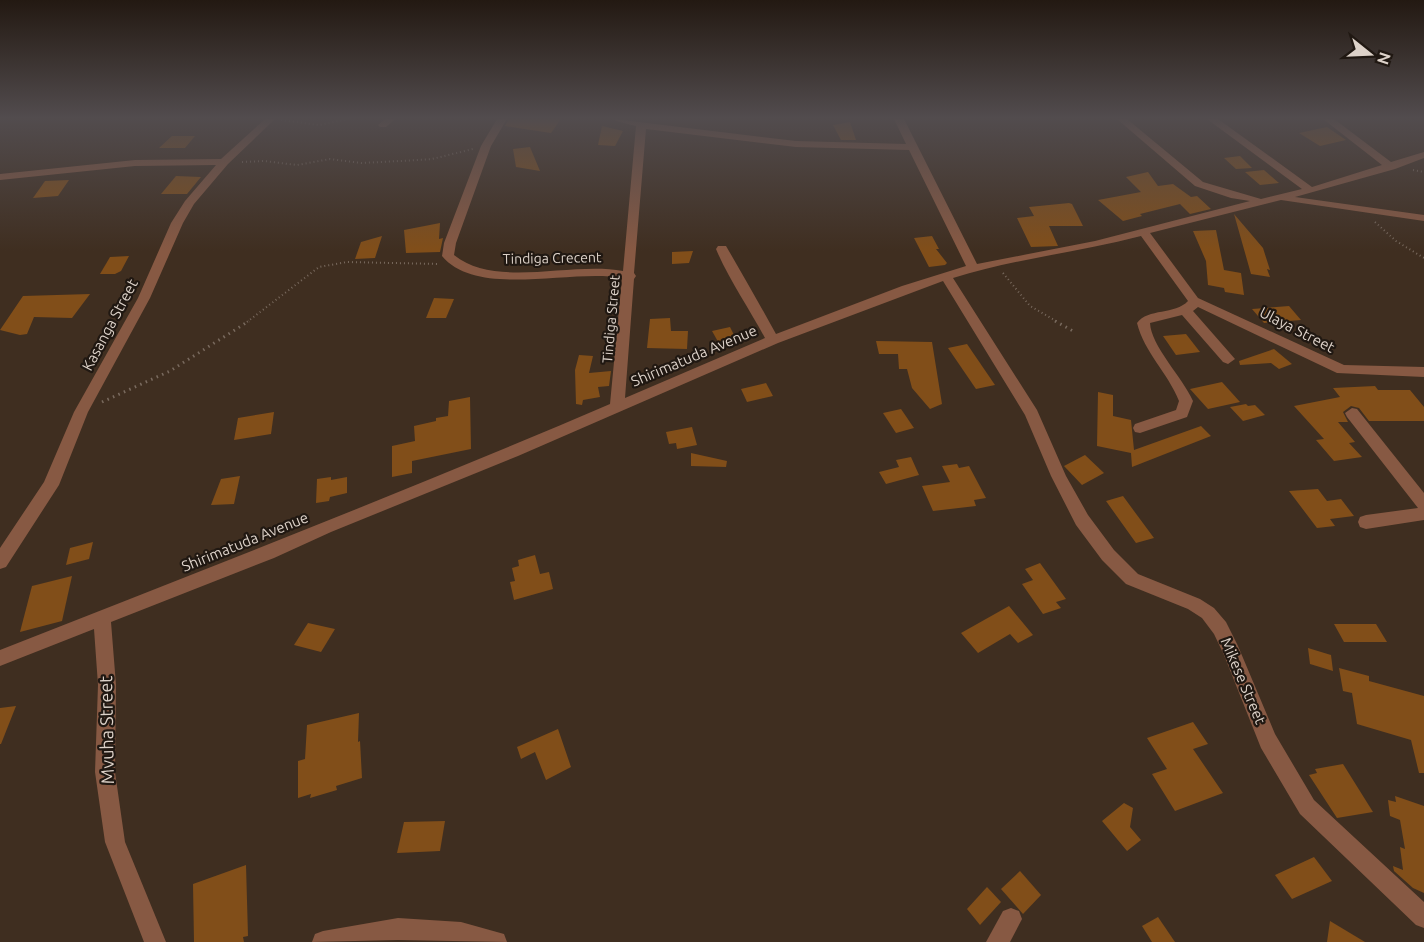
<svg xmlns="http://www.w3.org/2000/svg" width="1424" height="942" font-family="Ubuntu,sans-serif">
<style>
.building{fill:#814e19}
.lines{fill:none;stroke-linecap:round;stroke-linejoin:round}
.path-far1{stroke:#796a5e;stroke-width:2;stroke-dasharray:1 3;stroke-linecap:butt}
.path{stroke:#796a5e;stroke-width:3;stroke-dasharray:1.5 4.5;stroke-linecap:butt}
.minor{fill:#875943;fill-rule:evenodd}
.labels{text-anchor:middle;stroke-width:4.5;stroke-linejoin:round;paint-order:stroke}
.far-street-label{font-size:14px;fill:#ddd2c9;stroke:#201812}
.street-label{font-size:15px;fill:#ddd2c9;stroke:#201812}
.near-street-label{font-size:18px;fill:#ddd2c9;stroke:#201812}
</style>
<rect width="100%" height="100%" fill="#3f2e20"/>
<g class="building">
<polygon points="509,119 561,119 551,133 505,126"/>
<polygon points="850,122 856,140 841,140 833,125"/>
<polygon points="602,126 623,131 615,146 598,145"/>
<polygon points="1327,127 1346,140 1320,146 1299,133"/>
<polygon points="172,136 195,136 185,148 159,148"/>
<polygon points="530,147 540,171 516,167 513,149"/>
<polygon points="1240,156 1252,168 1236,169 1224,158"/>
<polygon points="1264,170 1279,183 1260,185 1245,172"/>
<polygon points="1148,172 1158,186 1173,184 1191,197 1197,196 1211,209 1190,214 1180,204 1140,214 1142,216 1123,221 1098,200 1141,192 1126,177"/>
<polygon points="176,176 201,177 187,194 161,194"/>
<polygon points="69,180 58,196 33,198 45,181"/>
<polygon points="1069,203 1072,204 1083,226 1049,226 1058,246 1031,247 1017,218 1034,216 1029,207"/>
<polygon points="1234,214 1263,248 1270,270 1267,269 1270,277 1251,274"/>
<polygon points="440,223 439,239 443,238 440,252 406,253 404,230"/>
<polygon points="1216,230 1224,270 1241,273 1244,295 1225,292 1224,288 1208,285 1206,261 1193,231"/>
<polygon points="382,236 375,258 355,259 361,242"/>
<polygon points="932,236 939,249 936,249 947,263 945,265 929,267 914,238"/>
<polygon points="693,251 689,263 672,264 672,252"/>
<polygon points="129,256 121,271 115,274 100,274 110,257"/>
<polygon points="90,294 72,318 34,317 27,334 20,335 0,330 23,296"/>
<polygon points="434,298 454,299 446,318 426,318"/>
<polygon points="1289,306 1301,320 1264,323 1252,309"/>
<polygon points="670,318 671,331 688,331 687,349 647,348 650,319"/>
<polygon points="730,327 738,343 721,347 712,331"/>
<polygon points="1186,334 1200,352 1176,355 1163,336"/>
<polygon points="876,341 932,342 942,404 930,409 912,388 907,369 899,369 898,354 879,354"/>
<polygon points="967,344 995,385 976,389 948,348"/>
<polygon points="1274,349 1292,364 1279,369 1271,363 1240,365 1239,361"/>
<polygon points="579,355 593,356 589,373 611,371 609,386 598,387 600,397 583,400 582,405 576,404 575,370"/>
<polygon points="1222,382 1240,402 1208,409 1190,389"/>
<polygon points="766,383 773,396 747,402 741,389"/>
<polygon points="1375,386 1378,390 1410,390 1424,407 1424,421 1369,421 1359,408 1351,406 1343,412 1348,422 1338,422 1355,442 1349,443 1362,457 1334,461 1316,440 1324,439 1294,406 1340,397 1333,388"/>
<polygon points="1098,392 1113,395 1113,416 1131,420 1134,450 1201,426 1211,436 1132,467 1131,453 1097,446"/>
<polygon points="470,397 471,449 412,461 412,473 392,477 392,446 415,441 414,426 436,421 436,418 448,416 449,401"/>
<polygon points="1246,404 1248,406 1255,405 1265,415 1243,421 1230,407"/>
<polygon points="901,409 914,428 896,433 883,413"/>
<polygon points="274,412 271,434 234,440 238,418"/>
<polygon points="692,427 697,445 677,449 676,443 669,444 666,432"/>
<polygon points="691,453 727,461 726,467 691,466"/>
<polygon points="1085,455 1104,473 1082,485 1064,466"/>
<polygon points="911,457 919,475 886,484 879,472 899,467 896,460"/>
<polygon points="957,464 959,468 969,466 986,498 974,500 976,506 933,511 922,486 950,482 942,466"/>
<polygon points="240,476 234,504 211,505 221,479"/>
<polygon points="331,477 331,480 347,477 347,493 330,497 329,501 316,503 317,479"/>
<polygon points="1318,489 1327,501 1341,499 1354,516 1330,519 1335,526 1317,528 1289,491"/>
<polygon points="1123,496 1134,511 1154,538 1136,543 1106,501"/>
<polygon points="93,542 89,559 66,565 70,548"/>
<polygon points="535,555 540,574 549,572 553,589 514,600 510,582 515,581 512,568 519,566 518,560"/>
<polygon points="1040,563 1066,599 1056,602 1061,608 1043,614 1022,584 1033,580 1025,569"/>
<polygon points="72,576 62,621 20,632 32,586"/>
<polygon points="1009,606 1033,635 1018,643 1010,634 978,653 961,633"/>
<polygon points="308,623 335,629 321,652 294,645"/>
<polygon points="1334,624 1376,624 1387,642 1344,642"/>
<polygon points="1308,648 1331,655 1333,671 1310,664"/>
<polygon points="1339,668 1369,676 1369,681 1424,696 1424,773 1419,773 1411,740 1357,724 1352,693 1343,691"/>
<polygon points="16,706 1,744 0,744 0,708"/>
<polygon points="359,713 358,742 360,741 362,778 336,786 337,790 310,798 311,794 298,798 298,761 305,759 307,725"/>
<polygon points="1193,722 1208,744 1193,749 1223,793 1175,811 1152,774 1167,769 1147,738"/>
<polygon points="558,729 571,767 546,780 535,752 521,759 517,747"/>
<polygon points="1343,764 1373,812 1337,818 1309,775 1317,773 1315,769"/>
<polygon points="1395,796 1424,806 1424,893 1413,888 1394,871 1393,866 1403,870 1400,847 1405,849 1400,820 1390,816 1388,800 1396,802"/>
<polygon points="1124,803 1133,808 1130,827 1141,840 1127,851 1102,821"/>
<polygon points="445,821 440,851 397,853 404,822"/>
<polygon points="1314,857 1332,881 1292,899 1275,875"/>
<polygon points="246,865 248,936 243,937 244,942 194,942 193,884"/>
<polygon points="1020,871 1041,895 1023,914 1001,889"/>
<polygon points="987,887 1001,902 980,925 967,909"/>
<polygon points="1158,917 1175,942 1152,942 1142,926"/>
<polygon points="1330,921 1365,942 1327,942"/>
</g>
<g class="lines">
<g class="path-far1">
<polyline points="281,120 319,125 349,119"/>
<polyline points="242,162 264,161 297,165 330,159 361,163 400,161 432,159 473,149"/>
<polyline points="1413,170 1424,172"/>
<polyline points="1375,222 1396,241 1424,258"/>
<polyline points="1003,273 1030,306 1058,322"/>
<polyline points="247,322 319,267 347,262 439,264"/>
</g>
<g class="path">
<polyline points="1055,321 1073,331"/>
<polyline points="102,402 170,371 249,321"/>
</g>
<g class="minor">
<polygon points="265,119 275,119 228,164 194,204 183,223 150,298 88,412 59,485 6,567 0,569 0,548 44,482 74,412 138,298 171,223 185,201 216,165 135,166 0,180 0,174 135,160 221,159"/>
<polygon points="385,119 395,119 386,127 380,127 378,125"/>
<path d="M497,119H507L491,146L456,243L454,255C496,289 571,261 623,271L636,126L616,121L614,119L796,141L906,144L894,119H904L977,264L1095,241L1250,201L1231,198L1195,186L1117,119H1127L1203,182L1261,199L1302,189L1207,119H1218L1312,187L1382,165L1323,119H1334L1391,162L1424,152V158L1395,169L1295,197L1424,215V221L1281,200L1150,233L1198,298L1344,365L1424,367V377L1337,373L1198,307L1193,311L1235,359L1228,364L1223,362L1182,315L1150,323C1151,346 1183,378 1193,401L1187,417L1140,433L1135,432L1133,428L1135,424L1176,410L1179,401C1168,373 1144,352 1137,323C1148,308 1175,315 1188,301L1141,236C1079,252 1014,259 953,278L1037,410L1066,476L1088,515L1114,550L1138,574L1200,599L1214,608L1226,622L1238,646L1275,734L1314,800L1424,902V928L1416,925L1300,814L1261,748L1224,655L1214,634L1202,618L1188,609L1126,584L1102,560L1076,525L1051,476L1025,415L943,281L778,343L518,456L331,532L274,558L111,622L116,685L115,772L125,842L166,942H144L105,842L95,772L98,685L94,629L0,666V650C204,570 409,490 610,404L622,278C572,268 478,299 442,256L444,243L481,146ZM646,129L796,147L909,150L966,266L902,286L776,334C760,305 743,275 726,246H718L716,249C728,278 750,310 765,338L625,398L634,279L636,276L634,273Z"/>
<polygon points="1352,408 1357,409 1424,493 1424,520 1366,529 1360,527 1358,522 1360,517 1366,515 1418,508 1347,417 1345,413"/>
<polygon points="1011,908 1019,911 1022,919 1010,942 986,942 1003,911"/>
<polygon points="398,918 461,922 504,934 507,942 398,940 312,942 315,934 323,931"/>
</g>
</g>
<linearGradient id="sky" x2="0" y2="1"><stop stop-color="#231912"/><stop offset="0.47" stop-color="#524c4e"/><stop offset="1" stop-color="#524c4e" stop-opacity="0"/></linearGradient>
<rect width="1424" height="251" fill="url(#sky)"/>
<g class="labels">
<g class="far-street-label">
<text transform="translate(552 258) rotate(-1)" y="5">Tindiga Crecent</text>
<text transform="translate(611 319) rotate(-85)" y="5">Tindiga Street</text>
</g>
<g class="street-label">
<text transform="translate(110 325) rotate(-62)" y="5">Kasanga Street</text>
<text transform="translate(1297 330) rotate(27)" y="5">Ulaya Street</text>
<text transform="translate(694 356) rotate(-23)" y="5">Shirimatuda Avenue</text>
<text transform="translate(245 542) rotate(-22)" y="5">Shirimatuda Avenue</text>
<text transform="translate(1243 681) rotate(67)" y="5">Mikese Street</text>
</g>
<g class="near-street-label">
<text transform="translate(107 730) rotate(-91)" y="6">Mvuha Street</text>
</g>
</g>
<g transform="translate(1370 54) rotate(108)" stroke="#201812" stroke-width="4.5" paint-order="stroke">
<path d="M0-4.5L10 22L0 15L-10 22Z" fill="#ddd2c9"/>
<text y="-9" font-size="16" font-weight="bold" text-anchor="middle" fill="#ddd2c9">N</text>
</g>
</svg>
